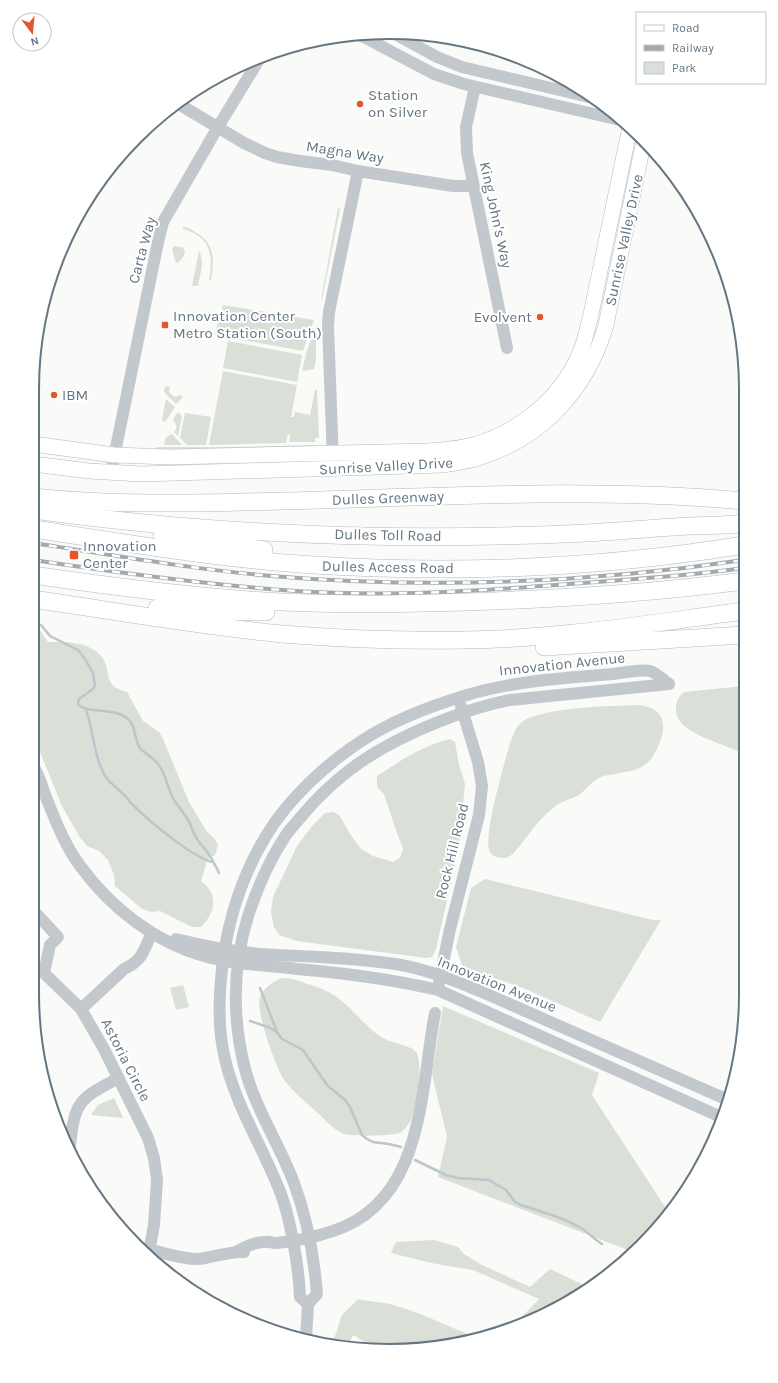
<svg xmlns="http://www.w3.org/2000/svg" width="778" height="1383" font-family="Karla,sans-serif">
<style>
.green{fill:#dadfd7}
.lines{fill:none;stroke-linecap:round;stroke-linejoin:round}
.stream{stroke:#bbc7cb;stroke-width:2.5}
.major-casing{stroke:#b5babe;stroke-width:16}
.highway-casing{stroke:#b4b9bd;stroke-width:18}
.minor{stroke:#c3c8cc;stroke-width:12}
.major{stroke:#fff;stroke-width:15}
.highway{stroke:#fff;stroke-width:17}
.rail-casing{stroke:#a2aab0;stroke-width:4}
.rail{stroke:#fff;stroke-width:2.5;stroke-dasharray:8;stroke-linecap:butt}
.poi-dot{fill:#e4572e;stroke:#fff;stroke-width:1.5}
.labels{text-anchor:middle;stroke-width:4;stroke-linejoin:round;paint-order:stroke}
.poi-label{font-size:15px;fill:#657683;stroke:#fff;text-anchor:start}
.street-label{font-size:15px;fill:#657683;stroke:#fff}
.rim{fill:none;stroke:#657683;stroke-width:2}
</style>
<rect width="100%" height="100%" fill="#fafaf8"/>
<g class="green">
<polygon points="338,208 340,209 322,300 321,300"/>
<path d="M183,226C213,238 216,252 211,281L209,280C212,264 213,245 197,235C193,232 187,231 183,228Z"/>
<polygon points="174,246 182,247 185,251 184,256 178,263 176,263 172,249"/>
<path d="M199,251C205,262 200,274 198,286H192Z"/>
<polygon points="223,305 314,320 303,351 215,335 218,321 211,319 213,315 221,317"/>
<polygon points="316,325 316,358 314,369 302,371 306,354"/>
<polygon points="228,341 302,355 297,382 223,368"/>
<polygon points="223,371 297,385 291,417 294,417 295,412 310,415 315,390 317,390 319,438 315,438 315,442 289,442 290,435 288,434 286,443 209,445"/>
<polygon points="165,386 170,387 169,392 174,397 181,395 183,397 176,404 164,392"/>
<polygon points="166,399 175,407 165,422 162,420"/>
<polygon points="178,412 182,416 178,436 174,432 177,427 173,419"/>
<polygon points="185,413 211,417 206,445 187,445 180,438"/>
<polygon points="172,434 182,445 164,445 166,437"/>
<polygon points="315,445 315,447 157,450 157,447 236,447"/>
<path d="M32,620H36L39,629L48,642C66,642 88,641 101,656C113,671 101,686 127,692L143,721L159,732L163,739L189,802L207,832L214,838L218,845L215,855L209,858L207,861L201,881C219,895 216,911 201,927H192L160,911L151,912L142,909L115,886L114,875L108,860L99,851L87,846L79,836L62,806L38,747L32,743Z"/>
<path d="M744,686V755C728,743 674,735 676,708C676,701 679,696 684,692Z"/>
<path d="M639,705C652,707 660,710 663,723C664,732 661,739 658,747C648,769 637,770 615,774C611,775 607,775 603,776C592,780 588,788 579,795C573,799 564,800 557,805C539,817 527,838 513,854L507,858C501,858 493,858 490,852C482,838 505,762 510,743C513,736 516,726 522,722C542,707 613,706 639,705Z"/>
<path d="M450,739L455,742L459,765L465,784L459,847L436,949L432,957L426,958L297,941L279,935L274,927L271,912L273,897L297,846L312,826L325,813L333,812L340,816L350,834L361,849L373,856L393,862L400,858L403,849L396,830L384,794L377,787V776C400,761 422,746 450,739Z"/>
<polygon points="485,879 653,920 661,920 600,1022 521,987 473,971 462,965 456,947 471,888"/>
<path d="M282,978C292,978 300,981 308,984C321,988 333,993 343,1002C356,1013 366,1027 381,1037C390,1043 411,1045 416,1052C424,1062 416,1108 411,1120C408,1125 404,1131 399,1133C391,1136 349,1137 342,1133C333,1129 326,1121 319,1114C307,1103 294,1093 284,1080C276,1067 255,1011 260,997C264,987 273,982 282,978Z"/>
<polygon points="183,985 189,1007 176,1010 170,988"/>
<polygon points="443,1006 599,1073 592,1095 667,1210 633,1252 438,1177 447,1137 432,1074"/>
<polygon points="114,1098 123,1118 91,1115 98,1105"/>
<polygon points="434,1240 458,1247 464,1254 480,1264 530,1287 550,1269 586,1286 525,1324 504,1329 518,1321 539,1299 473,1270 431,1263 391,1253 396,1242"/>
<path d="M358,1299C370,1302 383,1302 394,1305C421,1313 446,1325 472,1336L412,1350L372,1346L353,1335L349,1344L333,1342L342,1315Z"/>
</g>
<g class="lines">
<g class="stream">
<path d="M41,625L50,636L78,650L85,659L93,673L95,685L93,689L79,699L78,704C87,715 116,706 129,720C136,726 134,740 140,748C145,754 153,757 158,764C166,774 167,787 173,798C177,805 182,811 187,818C191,824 192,831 196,837C198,842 202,845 205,849C211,856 215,865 219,873"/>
<path d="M86,710C94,731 93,754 104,774C108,782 115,786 121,792C126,796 129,801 133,805C150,822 191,856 212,862"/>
<polyline points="260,988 277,1032 282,1039 303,1050 327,1085 345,1100 350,1107 362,1135 367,1139 373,1142 389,1144 401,1147"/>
<polyline points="250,1021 268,1027 277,1032"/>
<path d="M415,1160L446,1175L458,1178L489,1180L506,1190L515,1202L521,1205C541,1212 561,1216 579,1227C587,1231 594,1239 602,1244"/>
</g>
<g class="major-casing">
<g id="major">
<path d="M33,444L114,455L170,457L427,451C443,450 458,449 473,445C519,432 560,399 579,355C585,342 588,327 591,314L630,127"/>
<path d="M33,464L89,471L142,474L442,465C457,463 471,461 484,456C546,435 588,387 606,325L644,140"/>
</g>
</g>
<g class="highway-casing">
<g id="highway">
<path d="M33,497C116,506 199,503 283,501C436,497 590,487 744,501"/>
<path d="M33,510C216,535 402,542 586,533C621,531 655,528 690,526C708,525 726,526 744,523"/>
<path d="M33,529C126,543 219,559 314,565C457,574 602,568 744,545"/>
<polyline points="162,535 264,550"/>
<path d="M33,575C115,587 198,598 282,602C343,605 404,604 465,602C558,599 651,593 744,581"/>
<path d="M32,599C115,611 198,626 282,634C343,639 404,641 465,640C558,639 652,623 744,611"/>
<polyline points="157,608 212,611 266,612"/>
<polyline points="544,647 744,635"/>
</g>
</g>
<g class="minor">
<polyline points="358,34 434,74 464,84 620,120"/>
<polyline points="395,34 437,57 462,67 589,97"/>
<polyline points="475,87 466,127 467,153 507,348"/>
<polyline points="177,103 244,143 265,153 277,157 300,161 332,165 358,171 453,186 473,186"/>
<polyline points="333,461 328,326 329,312 358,171"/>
<polyline points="111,472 158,242 163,222 218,127 260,58"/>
<path d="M32,764C39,774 42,786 46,797C56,822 65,846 81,867C111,908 155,942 204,956C234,965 266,965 297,969C344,973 391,979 438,990L721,1117"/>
<polyline points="32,909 58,937 50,945 44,973 81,1009 104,1049 148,1138 154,1158 157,1180 154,1225 149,1252"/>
<path d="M176,939C204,946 232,951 261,954C307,957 354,957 401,965C429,970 455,981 482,992L728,1100"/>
<polyline points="439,983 450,929 479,815 482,786 478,762 461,706"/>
<path d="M81,1009L124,969C144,960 143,950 152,933"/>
<path d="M70,1145C75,1100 80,1099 118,1078"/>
<path d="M150,1250C165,1253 181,1259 197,1259C212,1258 228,1251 244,1252"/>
<path d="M236,1252C245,1247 254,1242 265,1242C269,1241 272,1243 277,1243C296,1241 315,1237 333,1231C425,1201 420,1090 435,1013"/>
<path d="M308,1304L300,1297C299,1268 291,1222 281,1194C264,1149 236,1107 225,1059C217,1026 219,993 223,960C229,917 243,874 266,836C288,799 327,763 363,740C392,721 434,705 467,695C514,681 563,678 612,674C622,673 641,669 650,671C657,673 663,680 669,684"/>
<path d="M306,1340L308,1304L317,1294C314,1256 307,1218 294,1183C279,1143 254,1107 244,1065C232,1015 233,963 249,913C258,886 270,859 286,835C290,829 296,823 300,818C340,770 381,745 438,722C461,713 485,705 510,700L669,684"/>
</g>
<use href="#major" class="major"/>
<use href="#highway" class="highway"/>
<g class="rail-casing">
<g id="rail">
<path d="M33,543C112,555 191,569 271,576C428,589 588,583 744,560"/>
<path d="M33,560C120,573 208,585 296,591C387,597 478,591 569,584C627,580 686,576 744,568"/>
</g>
</g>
<use href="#rail" class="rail"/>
</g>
<g class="poi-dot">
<circle cx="360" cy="104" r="4"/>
<circle cx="540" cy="317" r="4"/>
<rect x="161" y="321" width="8" height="8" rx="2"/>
<circle cx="54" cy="395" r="4"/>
<rect x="69" y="550" width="10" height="10" rx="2"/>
</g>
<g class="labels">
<g class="poi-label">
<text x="368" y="100">Station<tspan x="368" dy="17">on Silver</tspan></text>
<text x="173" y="321">Innovation Center<tspan x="173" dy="17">Metro Station (South)</tspan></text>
<text x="532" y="322" text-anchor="end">Evolvent</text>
<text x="62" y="400">IBM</text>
<text x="83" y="551">Innovation<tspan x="83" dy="17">Center</tspan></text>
</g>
<g class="street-label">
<text transform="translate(345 152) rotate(9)" y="5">Magna Way</text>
<text transform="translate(496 215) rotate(78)" y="5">King John's Way</text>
<text transform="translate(624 240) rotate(-78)" y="5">Sunrise Valley Drive</text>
<text transform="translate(142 250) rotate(-75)" y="5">Carta Way</text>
<text transform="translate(386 466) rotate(-3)" y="5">Sunrise Valley Drive</text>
<text transform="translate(388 498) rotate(-2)" y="5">Dulles Greenway</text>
<text transform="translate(388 535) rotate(1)" y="5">Dulles Toll Road</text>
<text transform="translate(388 567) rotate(1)" y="5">Dulles Access Road</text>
<text transform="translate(562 664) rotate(-6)" y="5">Innovation Avenue</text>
<text transform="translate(452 851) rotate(-76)" y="5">Rock Hill Road</text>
<text transform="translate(497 984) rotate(22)" y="5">Innovation Avenue</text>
<text transform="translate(126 1060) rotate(63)" y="5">Astoria Circle</text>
</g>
</g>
<path d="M0 0H778V1383H0ZM389 39H389A350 350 0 0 1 739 389V994A350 350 0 0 1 389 1344H389A350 350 0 0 1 39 994V389A350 350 0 0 1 389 39Z" fill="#fff" fill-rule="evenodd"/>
<path class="rim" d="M389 39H389A350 350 0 0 1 739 389V994A350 350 0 0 1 389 1344H389A350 350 0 0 1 39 994V389A350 350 0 0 1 389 39Z"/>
<rect x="636" y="12" width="130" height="72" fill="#ffffff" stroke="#c1c8cd"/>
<rect x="644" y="25" width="20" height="6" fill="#ffffff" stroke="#c1c8cd"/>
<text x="672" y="32" font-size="12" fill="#657683">Road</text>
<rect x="644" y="45" width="20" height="6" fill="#a2aab0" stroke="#c1c8cd"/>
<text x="672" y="52" font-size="12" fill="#657683">Railway</text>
<rect x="644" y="62" width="20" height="12" fill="#dadfd7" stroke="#c1c8cd"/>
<text x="672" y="72" font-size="12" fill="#657683">Park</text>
<g transform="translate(32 32) rotate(164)"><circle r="19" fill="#ffffff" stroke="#c1c8cd"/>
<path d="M0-3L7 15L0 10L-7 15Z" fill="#e4572e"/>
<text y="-6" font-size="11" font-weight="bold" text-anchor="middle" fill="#657683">N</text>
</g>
</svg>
